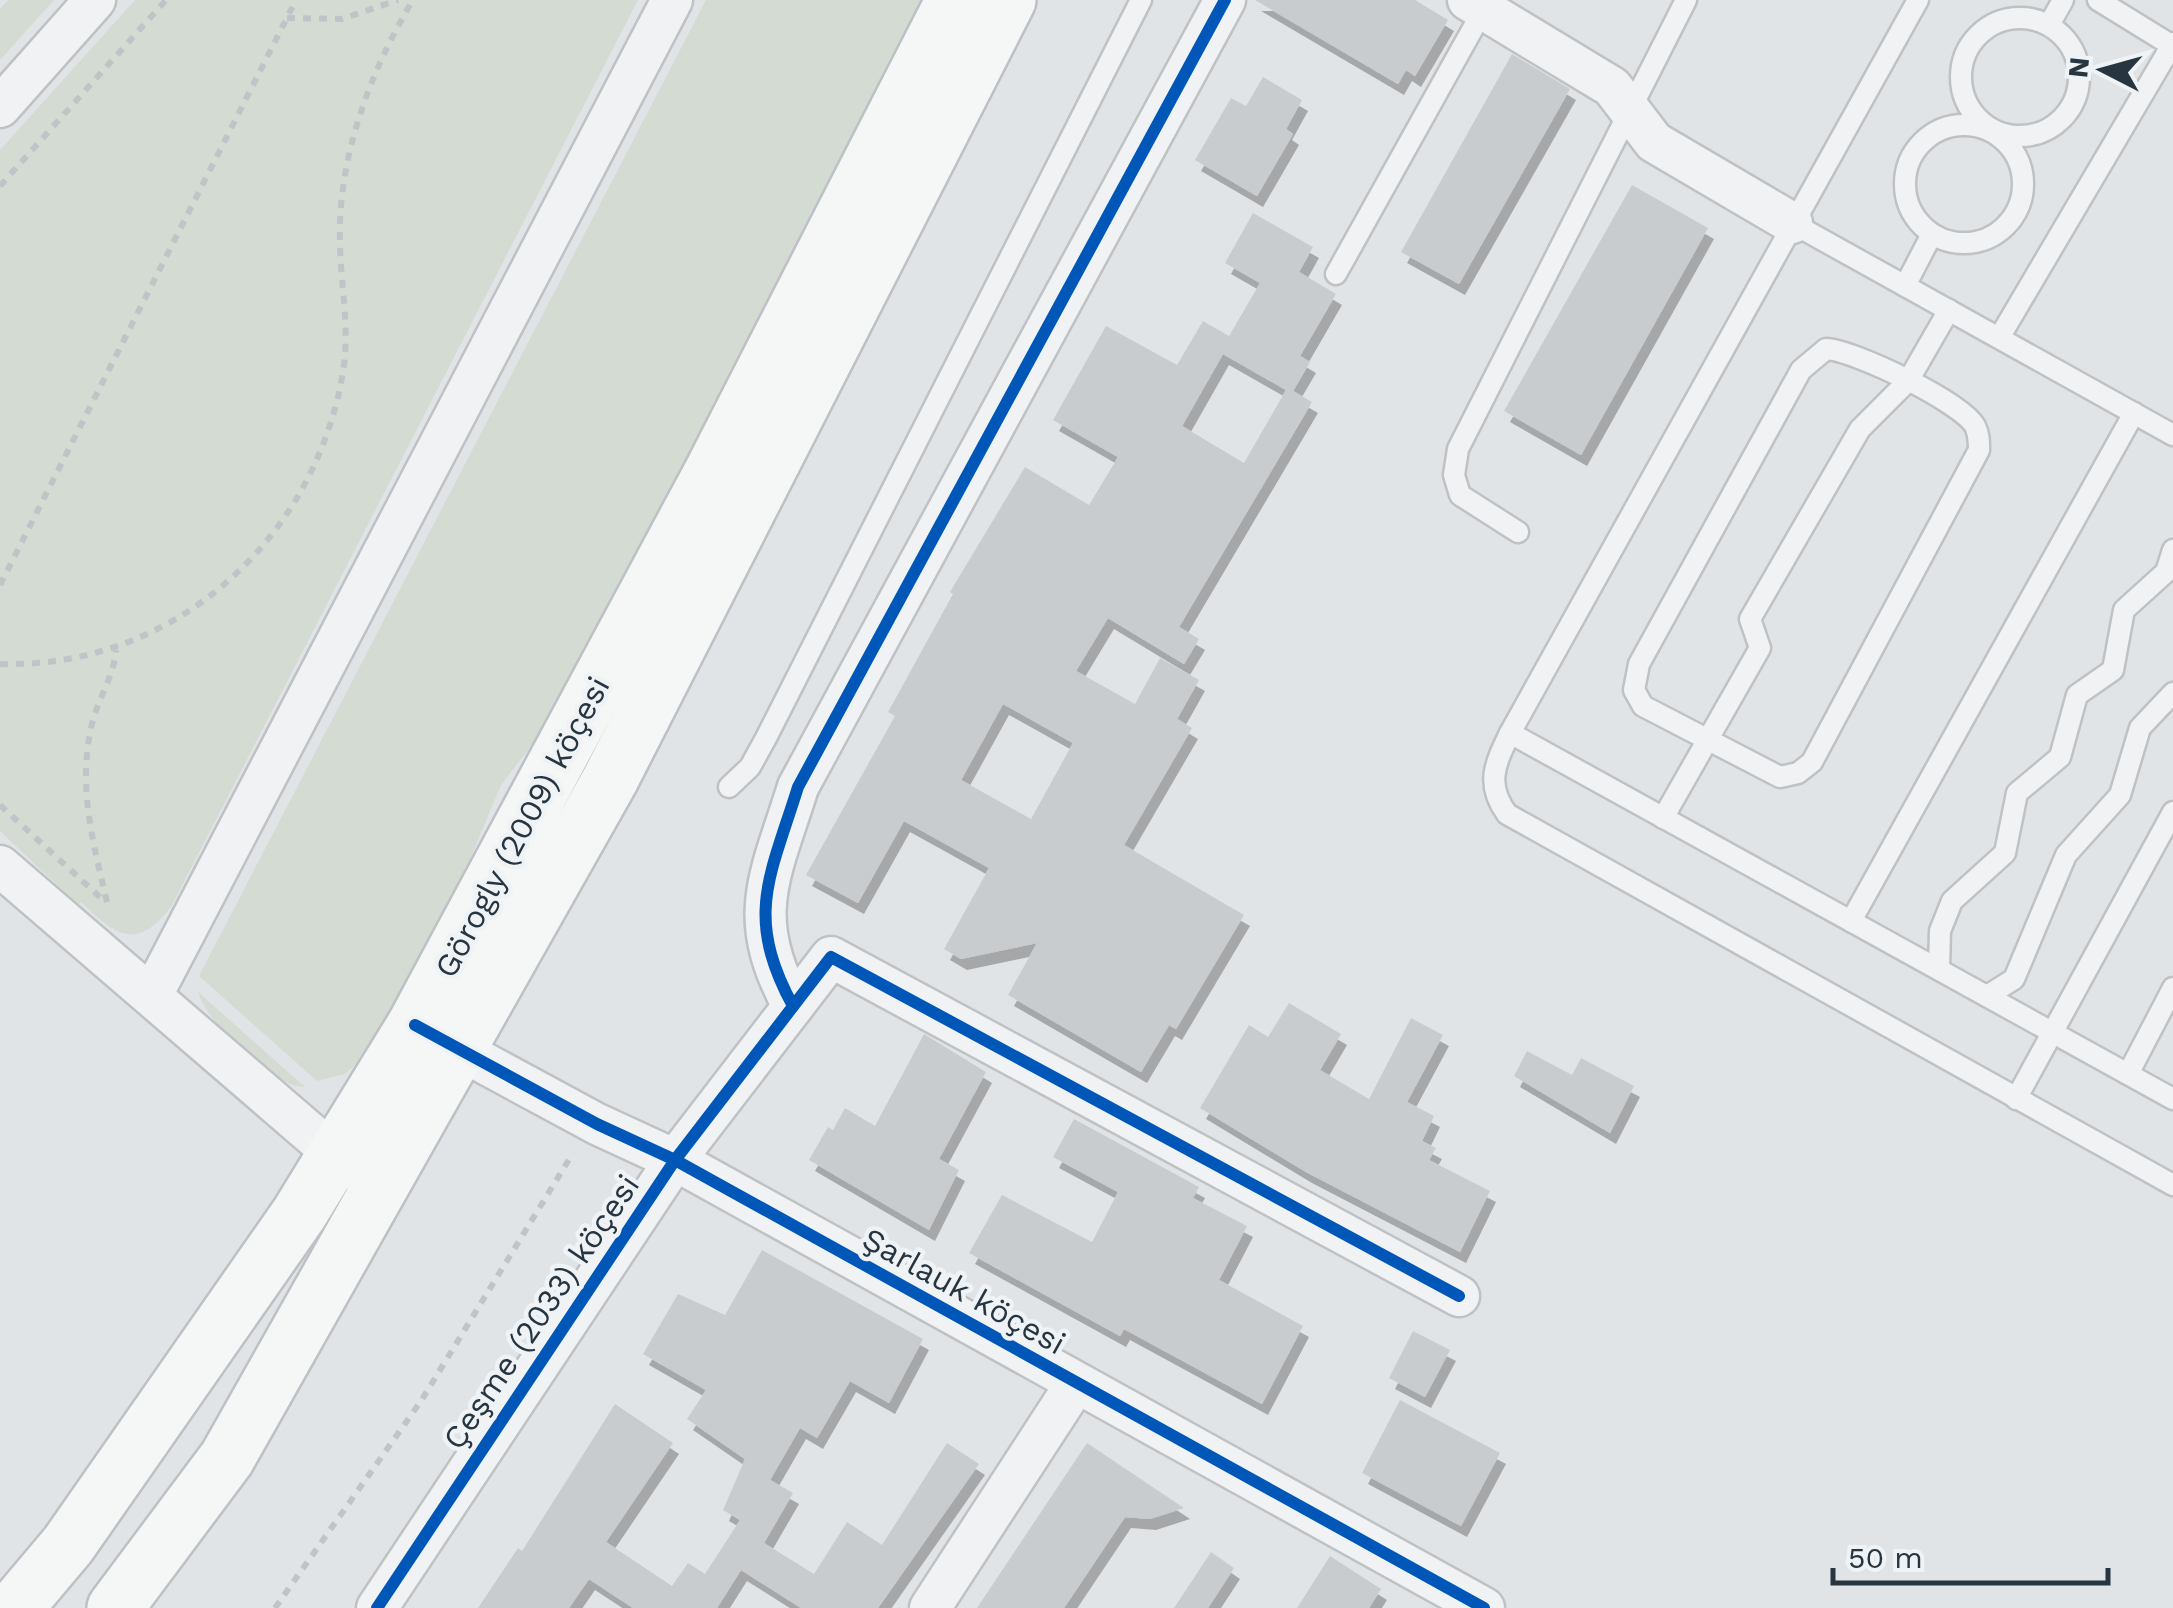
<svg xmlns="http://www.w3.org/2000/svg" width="2173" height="1608" font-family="'Work Sans',sans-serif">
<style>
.green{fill:#d3dbd2}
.building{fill:#c9cccf;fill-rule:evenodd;filter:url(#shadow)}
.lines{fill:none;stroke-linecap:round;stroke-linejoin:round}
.lane-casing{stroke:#bfc2c5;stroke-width:25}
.street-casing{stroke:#bfc2c5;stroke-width:45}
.primary-casing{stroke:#bdc1c5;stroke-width:60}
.path{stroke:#c0c4c7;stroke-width:6;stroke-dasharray:8 8;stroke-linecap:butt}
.lane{stroke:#f1f2f3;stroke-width:20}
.street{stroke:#f1f2f3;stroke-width:40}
.primary{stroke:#f5f6f6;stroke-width:55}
.cycleway-casing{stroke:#eff3f6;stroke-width:19}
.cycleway{stroke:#0057b8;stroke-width:12}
.labels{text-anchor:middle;stroke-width:9;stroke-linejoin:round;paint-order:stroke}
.street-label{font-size:32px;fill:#273541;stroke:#eff3f6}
</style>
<defs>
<filter id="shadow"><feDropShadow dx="6" dy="11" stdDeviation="0" flood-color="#0004"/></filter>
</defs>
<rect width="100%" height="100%" fill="#e1e4e7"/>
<g class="green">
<polygon points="8,0 54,0 0,60 0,9"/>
<path d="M135,0H638L171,907C136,952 115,935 81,902L78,905L0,831V150Z"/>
<polygon points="706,0 936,0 590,670 501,785 445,919 412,983 358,1062 345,1074 317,1081 199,976"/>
<path d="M198,992L305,1087C272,1087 207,1023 198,992Z"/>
</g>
<g class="building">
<polygon points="1255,0 1415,0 1448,20 1415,76 1406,70 1398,84"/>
<polygon points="1512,54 1570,89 1459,284 1401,252"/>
<polygon points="1263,77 1302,100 1286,129 1293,134 1257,196 1195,160 1231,98 1246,106"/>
<polygon points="1632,185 1708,228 1581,455 1504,411"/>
<path d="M1253,213L1313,247L1299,272L1336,294L1300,356L1310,362L1293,391L1312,402L1179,627L1199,639L1184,664L1108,618L1076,671L1135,704L1160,658L1199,680L1177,719L1192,728L1124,845L1244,915L1176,1029L1169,1025L1141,1072L1008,995L1037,943L961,959L944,949L989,868L904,821L858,903L806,875L895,716L888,712L953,594L950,592L1025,467L1089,505L1118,457L1053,420L1106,326L1177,365L1203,321L1229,336L1260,283L1225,263ZM1223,354L1286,390L1244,463L1182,426ZM1003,704L1073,743L1031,819L961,780Z"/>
<polygon points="1289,1003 1341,1034 1320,1070 1369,1099 1411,1018 1443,1035 1407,1102 1434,1116 1422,1141 1436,1148 1429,1160 1490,1191 1460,1252 1306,1172 1200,1108 1249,1025 1268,1037"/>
<polygon points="924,1034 986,1072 939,1159 959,1170 929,1230 809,1160 828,1127 833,1130 845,1108 875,1126"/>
<polygon points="1527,1051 1572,1075 1581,1058 1634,1086 1610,1133 1514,1076"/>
<polygon points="1074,1119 1199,1187 1193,1198 1247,1226 1219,1280 1303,1326 1262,1404 1124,1329 1120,1336 969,1253 1002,1195 1092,1242 1118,1192 1053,1157"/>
<polygon points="762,1250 923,1339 889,1403 850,1381 817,1438 800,1428 770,1480 793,1493 764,1543 814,1574 847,1522 882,1545 947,1443 979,1464 878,1608 801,1608 741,1570 717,1608 633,1608 589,1579 569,1608 478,1608 518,1548 522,1551 615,1404 673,1443 606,1542 672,1586 688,1563 705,1574 740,1520 723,1510 745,1459 687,1419 706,1390 643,1354 678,1294 725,1315"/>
<polygon points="1413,1331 1450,1350 1425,1397 1389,1378"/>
<polygon points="1400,1400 1500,1453 1461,1526 1362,1473"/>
<polygon points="1087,1443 1184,1508 1150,1519 1125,1517 1064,1608 977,1608"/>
<polygon points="1211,1552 1234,1568 1208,1608 1174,1608"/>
<polygon points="1330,1556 1381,1589 1369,1608 1297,1608"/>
</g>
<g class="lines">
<g class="lane-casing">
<g id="lane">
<path d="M1918,0L1510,733C1495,764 1485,784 1507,814L2173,1185"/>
<polyline points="2098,0 2171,45"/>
<circle cx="2020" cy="77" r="59"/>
<polyline points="2049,25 2063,0"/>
<circle cx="1964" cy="184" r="59"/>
<polyline points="1792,223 2173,435"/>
<polyline points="1336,274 1486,5"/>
<polyline points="1905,286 1932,234"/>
<polyline points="1999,338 2173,43"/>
<path d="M1826,349C1854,350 1961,402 1975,426C1979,434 1979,441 1979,450L1812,762L1798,773L1780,777L1643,706L1634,690L1639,664L1801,370Z"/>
<polyline points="1518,532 1460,495 1454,475 1458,449 1686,0"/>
<polyline points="1510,733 2173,1099"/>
<polyline points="729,787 750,767 766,738 1141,0"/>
<polyline points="1663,818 1760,648 1750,619 1860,429 1908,381 1949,310"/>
<polyline points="1851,921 2134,413"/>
<polyline points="1939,969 1940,931 1952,901 2005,853 2017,793 2060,757 2077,695 2113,670 2124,610 2166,572 2173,550"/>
<polyline points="1987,996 2014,979 2066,855 2120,795 2140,728 2173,693"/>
<polyline points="2128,1074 2173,988"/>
<polyline points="2016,1099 2173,812"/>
</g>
</g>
<g class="street-casing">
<g id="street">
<polyline points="1468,0 1612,87 1654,142 1792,223"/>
<polyline points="0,107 95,0"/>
<polyline points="0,866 353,1170"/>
<polyline points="152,995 672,0"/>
<path d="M793,1006C744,916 770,877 798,787L1225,0"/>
<polyline points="436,1037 597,1124 675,1160 1484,1608"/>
<polyline points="377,1608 675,1160 831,957 1459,1296"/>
<polyline points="930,1608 1075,1385"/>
</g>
</g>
<g class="primary-casing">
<g id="primary">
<polyline points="15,1608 68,1545 299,1214 415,1025 712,472 954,0"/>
<polyline points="115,1608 227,1458 610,780 1008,0"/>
</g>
</g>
<g class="path">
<polyline points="287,18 342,19 398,0"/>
<polyline points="0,186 166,0"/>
<polyline points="0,585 296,0"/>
<path d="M0,664C173,669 315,540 343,372C350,328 341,288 340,244C337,160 370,71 413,0"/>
<polyline points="0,805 102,899"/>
<path d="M107,902C93,842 77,786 92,724C98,699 114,676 116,650"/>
<polyline points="275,1608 421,1401 573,1153"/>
</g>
<use href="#lane" class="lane"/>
<use href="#street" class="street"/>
<use href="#primary" class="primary"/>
<g class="cycleway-casing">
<g id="cycleway">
<path d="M793,1006C744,916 770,877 798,787L1225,0"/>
<polyline points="415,1025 597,1124 675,1160 1484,1608"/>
<polyline points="377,1608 675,1160 831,957 1459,1296"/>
</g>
</g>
<use href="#cycleway" class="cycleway"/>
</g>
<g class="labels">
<g class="street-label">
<text transform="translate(522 827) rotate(-62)" y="11">Görogly (2009) köçesi</text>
<text transform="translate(964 1291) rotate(29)" y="11">Şarlauk köçesi</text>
<text transform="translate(541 1312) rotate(-56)" y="11">Çeşme (2033) köçesi</text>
</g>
</g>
<g transform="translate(2103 70) rotate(276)" stroke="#eff3f6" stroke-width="8" paint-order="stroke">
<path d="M0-8L18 38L0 25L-18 38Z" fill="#273541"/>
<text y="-15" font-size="28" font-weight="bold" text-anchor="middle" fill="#273541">N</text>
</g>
<path d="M1833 1568v15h275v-15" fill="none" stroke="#273541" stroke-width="5"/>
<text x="1848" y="1568" font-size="30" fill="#273541" stroke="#eff3f6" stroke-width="8" paint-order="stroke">50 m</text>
</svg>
